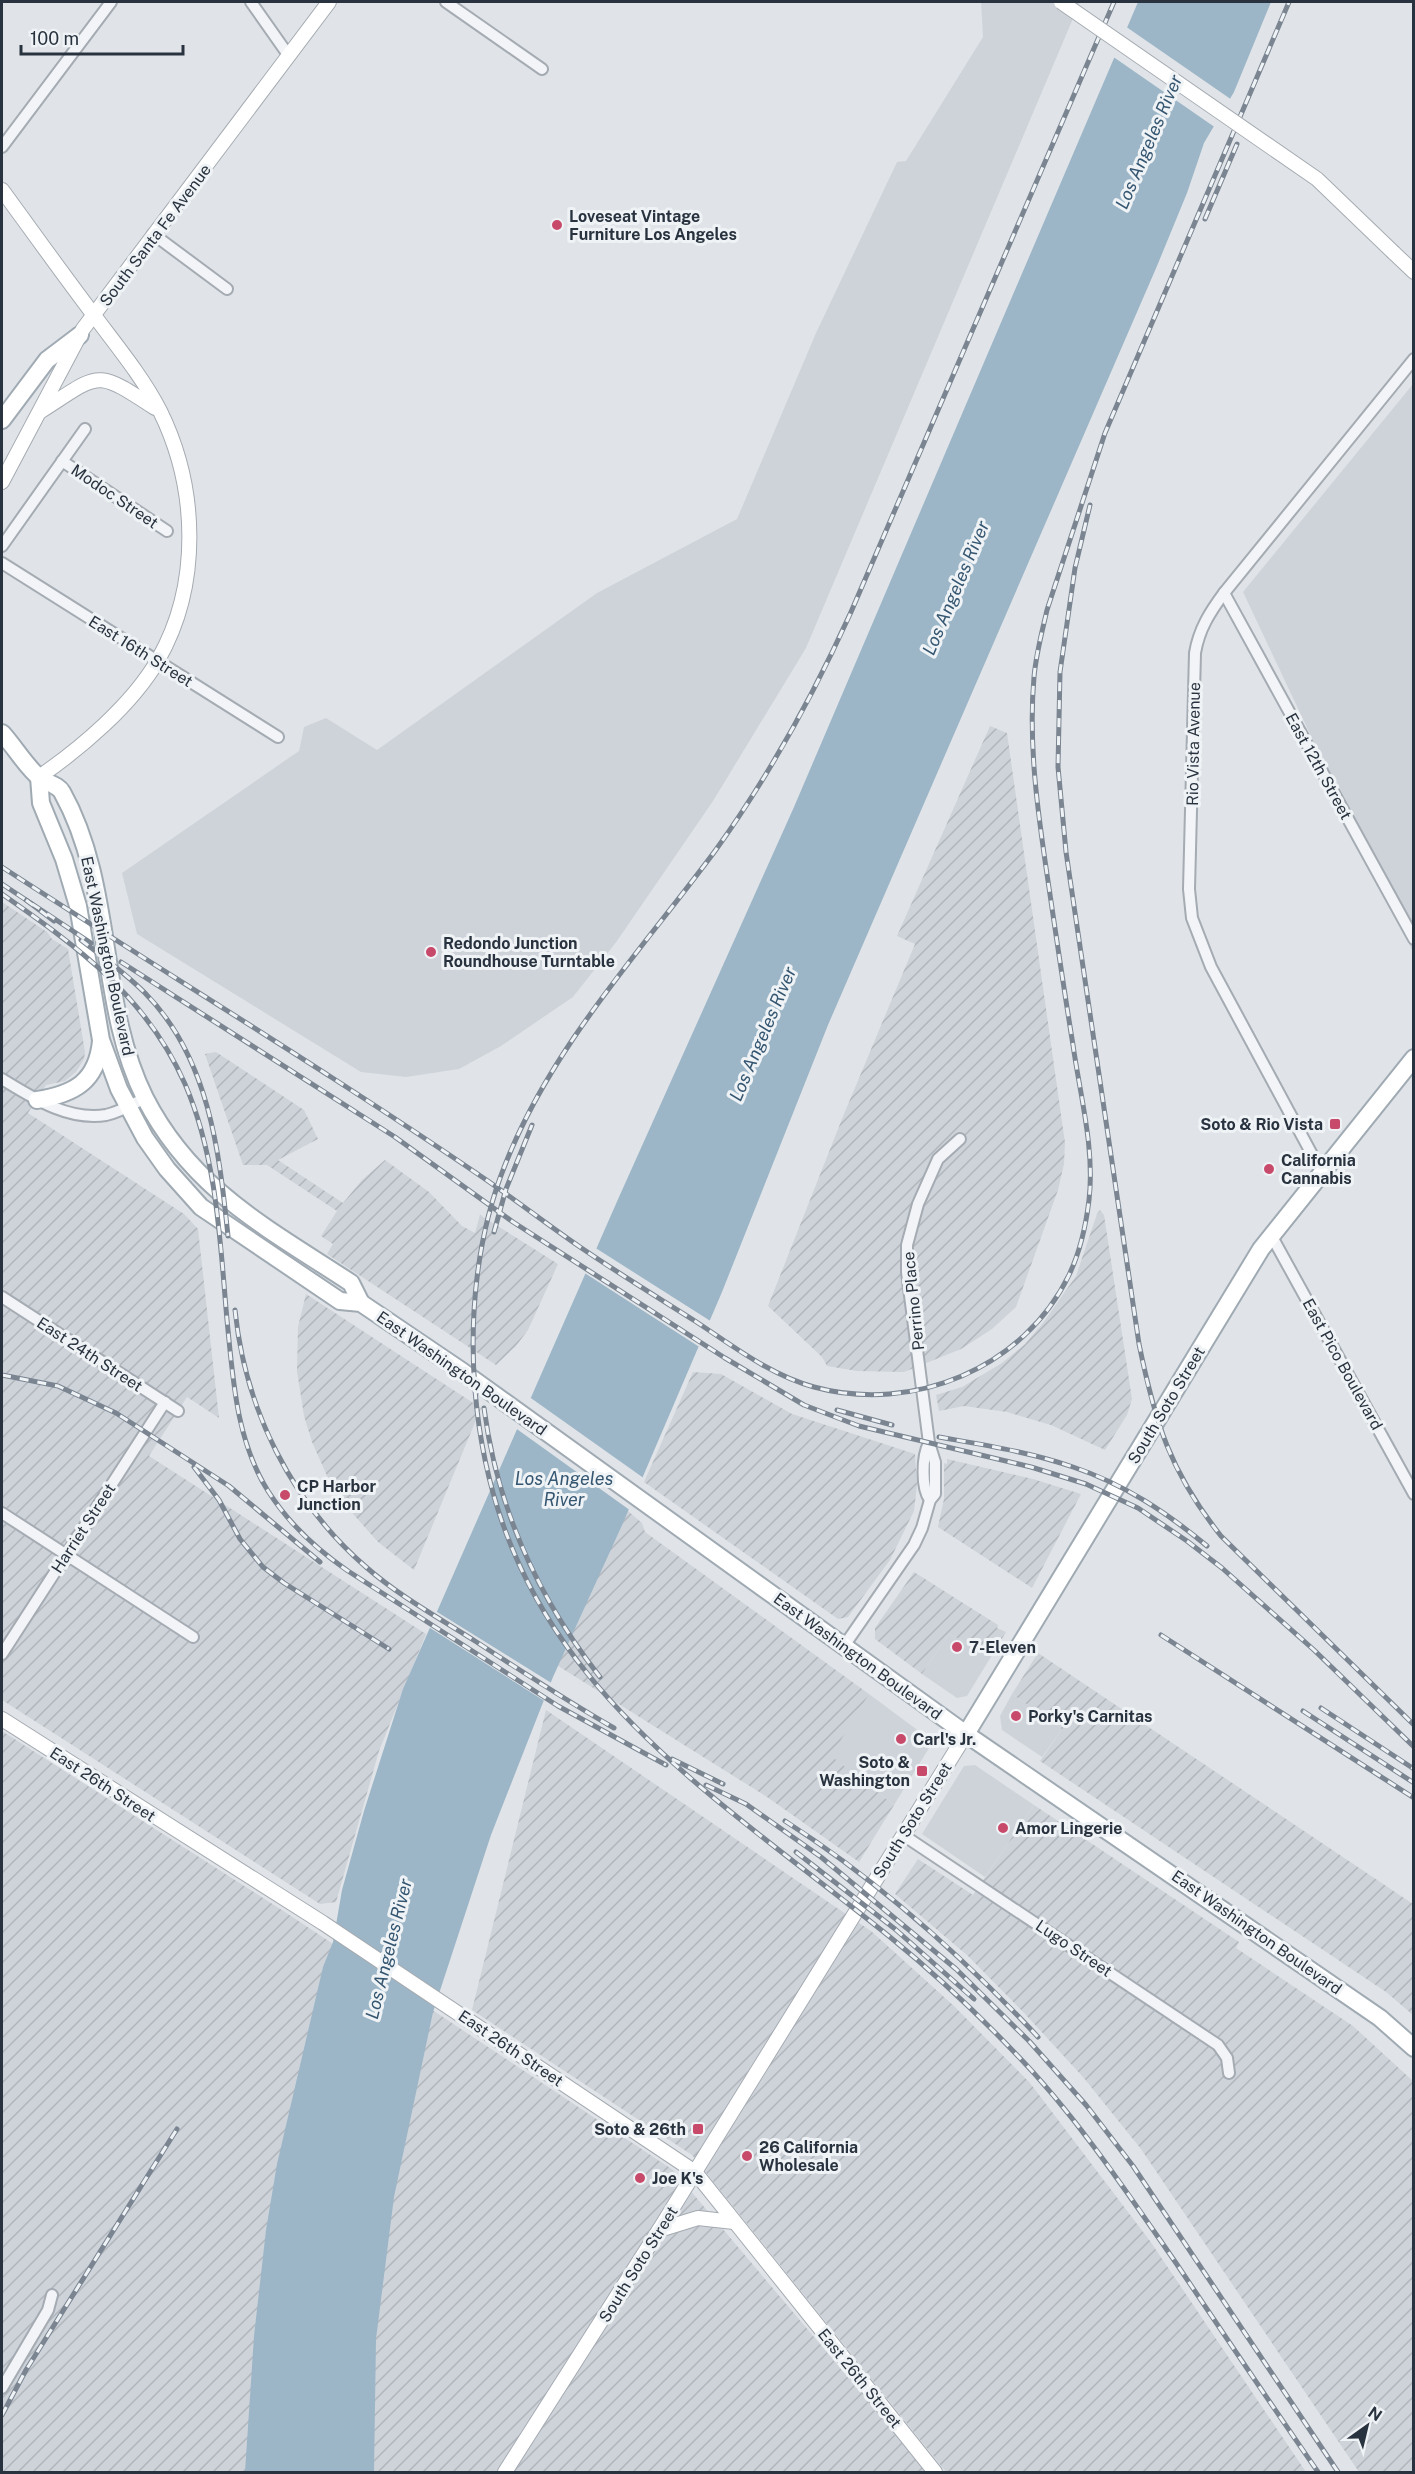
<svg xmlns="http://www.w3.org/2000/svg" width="1415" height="2474" font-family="'Public Sans',sans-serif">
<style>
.built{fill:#ced3da}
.industrial{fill:url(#industrial-furrows)}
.water{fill:#9cb6c7}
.pier{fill:#e0e4e8}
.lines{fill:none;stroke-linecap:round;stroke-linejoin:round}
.street-casing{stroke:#a5abb2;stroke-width:14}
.secondary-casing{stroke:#a5abb2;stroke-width:16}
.primary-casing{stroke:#a0aab3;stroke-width:20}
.street{stroke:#f2f4f7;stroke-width:10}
.secondary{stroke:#fff;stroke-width:14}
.primary{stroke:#fff;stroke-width:16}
.rail-casing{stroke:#7a8591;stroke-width:5}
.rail{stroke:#eff3f6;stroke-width:3;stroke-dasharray:9;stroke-linecap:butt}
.secondary-bridge-casing{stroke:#a5abb2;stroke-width:16;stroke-linecap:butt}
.secondary-bridge{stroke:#fff;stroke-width:14}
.poi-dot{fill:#c84a6b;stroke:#eff3f6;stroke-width:2}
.labels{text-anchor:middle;stroke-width:6;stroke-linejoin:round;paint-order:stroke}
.poi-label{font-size:16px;font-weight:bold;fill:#29333f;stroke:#eff3f6;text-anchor:start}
.street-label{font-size:16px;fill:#29333f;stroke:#eff3f6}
.water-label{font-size:18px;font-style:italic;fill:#355671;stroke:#eff3f6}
</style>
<defs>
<pattern id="industrial-furrows" width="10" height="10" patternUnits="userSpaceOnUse" patternTransform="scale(1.5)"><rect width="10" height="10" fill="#ced3da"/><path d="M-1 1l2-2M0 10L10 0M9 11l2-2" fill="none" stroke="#b1b6bc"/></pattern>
</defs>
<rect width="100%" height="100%" fill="#e0e4e8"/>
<g class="built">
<polygon points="981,2 1080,2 806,648 713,801 617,941 573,997 501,1046 459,1069 406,1077 361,1072 137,934 122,873 299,751 304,727 326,718 377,750 597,593 737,519 816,333 897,162 906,161 983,37"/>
<polygon points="1413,384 1413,952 1243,592"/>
<polygon points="949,1634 992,1655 967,1696 957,1698 922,1674"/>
<polygon points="869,1694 928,1738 930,1742 929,1748 894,1805 830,1756"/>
<polygon points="1012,1694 1062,1729 1042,1757 1002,1730 1000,1716"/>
<polygon points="975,1765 1034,1805 985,1877 922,1834 964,1766"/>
</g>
<g class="industrial">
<polygon points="990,726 1007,733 1065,1143 1064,1164 1058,1190 1016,1307 992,1329 961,1349 904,1372 857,1371 827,1366 822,1357 768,1306 844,1114 915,944 897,936"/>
<polygon points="2,902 47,932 52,939 68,949 85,1052 84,1059 76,1072 65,1081 46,1085 28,1113 184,1214 198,1229 219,1418 187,1397 149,1456 426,1634 379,1751 336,1902 320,1904 2,1700"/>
<polygon points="216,1052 304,1110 318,1139 278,1160 343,1203 362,1180 385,1160 429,1192 462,1226 475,1233 480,1215 558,1264 528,1330 516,1346 496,1365 327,1254 333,1244 321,1236 337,1211 267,1165 243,1165 205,1054"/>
<polygon points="1100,1210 1104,1215 1132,1399 1127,1415 1105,1450 1051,1425 1007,1412 964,1406 939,1411 936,1395 962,1387 1002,1363 1025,1344 1043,1323 1076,1276 1097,1214"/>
<polygon points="306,1294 481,1408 414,1570 378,1542 346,1506 328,1478 312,1442 304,1416 297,1371 298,1327"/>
<polygon points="693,1372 721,1374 792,1414 915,1454 917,1485 914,1511 890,1560 848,1617 838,1619 644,1482"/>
<polygon points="947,1459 1033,1479 1081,1494 1032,1588 938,1527 944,1499 944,1463 947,1464"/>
<polygon points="628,1511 642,1523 645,1532 869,1694 831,1756 894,1805 859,1862 767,1797 555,1664"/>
<polygon points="914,1572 998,1625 997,1628 1006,1632 992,1655 949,1634 922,1674 875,1639 875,1628"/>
<polygon points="1038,1653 1413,1904 1413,2015 1386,1992 1040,1761 1062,1729 1012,1694"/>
<polygon points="546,1710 871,1931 954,2006 1030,2083 1150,2241 1306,2472 946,2472 692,2155 472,2010"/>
<polygon points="2,1731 288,1914 673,2170 928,2472 2,2472"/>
<polygon points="1034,1805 1239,1942 1236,1948 1353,2026 1414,2082 1413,2472 1359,2472 1141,2149 1083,2077 1026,2015 968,1956 895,1894 918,1859 973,1895"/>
</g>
<polygon class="water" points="1138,2 1271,2 1234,92 1204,143 1187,193 1157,266 828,1025 722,1292 623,1523 553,1677 491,1835 433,2012 394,2197 376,2339 374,2472 245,2472 254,2336 266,2230 277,2164 323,1967 333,1942 342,1890 364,1811 403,1689 619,1197 794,807"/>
<g class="pier">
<polygon points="1125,26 1232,100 1216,128 1112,56"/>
<polygon points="594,1247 712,1322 701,1348 583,1272"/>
<polygon points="528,1396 645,1479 631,1511 514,1427"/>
<polygon points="434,1610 553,1684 546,1702 427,1626"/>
</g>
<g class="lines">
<g class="street-casing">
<g id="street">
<polyline points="251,2 289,56"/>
<polyline points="446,2 542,69"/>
<polyline points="2,147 111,2"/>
<polyline points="153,234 227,289"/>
<polyline points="62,461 167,531"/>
<polyline points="2,546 85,429"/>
<polyline points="2,563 278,737"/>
<polyline points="1224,593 1414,939"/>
<path d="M2,1079C33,1098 68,1121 106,1115C120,1112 133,1104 145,1098"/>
<path d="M1322,1173L1211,967L1192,918L1189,889L1195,653C1199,629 1210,612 1224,593L1414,359"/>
<polyline points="1271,1235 1414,1494"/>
<polyline points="2,1297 178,1411"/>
<path d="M929,1443C922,1456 921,1488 930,1500"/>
<polyline points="2,1513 193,1637"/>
<polyline points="844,1646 914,1545 922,1528 930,1500 935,1494 935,1462 929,1443 907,1272 907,1245 918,1204 938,1159 960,1139"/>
<polyline points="2,1654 165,1402"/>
<polyline points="903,1835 1218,2045 1227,2058 1229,2073"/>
<polyline points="2,2388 48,2310 52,2295"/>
</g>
</g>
<g class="secondary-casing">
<g id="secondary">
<path d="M2,190C32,231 62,273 93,314C116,345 142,376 160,411C198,488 201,585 158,660C132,705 81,748 39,777"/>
<polyline points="1394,253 1414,272"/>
<path d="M41,411C101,373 94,368 155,408"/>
<polyline points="2,482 83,329 329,2"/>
<polyline points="2,1719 323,1923 695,2172 935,2472"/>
<polyline points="659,2230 698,2218 734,2222"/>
<polyline points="505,2472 659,2230 966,1734"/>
</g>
</g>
<g class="primary-casing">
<g id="primary">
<polyline points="2,420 47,360 80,335"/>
<path d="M2,733C14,746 27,768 40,778C47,783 58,785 62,792C115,887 97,1002 145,1098C192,1190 269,1229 351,1283L361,1303"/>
<polyline points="39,777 41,803 64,859 78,906 101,1040 119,1089 145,1138 167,1169 201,1207 340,1301 361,1303 463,1372 966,1734 1380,2018 1414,2048"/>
<path d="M37,1100C74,1094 97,1082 101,1041"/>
<polyline points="966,1734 1261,1249 1414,1058"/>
</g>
</g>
<use href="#street" class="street"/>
<use href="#secondary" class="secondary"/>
<use href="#primary" class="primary"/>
<g class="rail-casing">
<g id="rail">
<path d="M1114,2L851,612C813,696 769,776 715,851C641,951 551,1047 505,1165C477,1235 469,1315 475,1390C498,1668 694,1779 890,1937C934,1973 976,2012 1016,2054C1077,2117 1126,2191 1176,2263C1223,2333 1270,2403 1318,2472"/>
<polyline points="1205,219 1237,144"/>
<path d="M1090,505L1075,568L1060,672L1058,767L1066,852L1139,1344C1155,1422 1170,1472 1221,1536L1414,1725"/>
<path d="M2,867C162,971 327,1071 485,1179C517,1201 548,1225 580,1247C618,1273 657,1297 695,1321C733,1346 770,1375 814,1387C913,1414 1024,1368 1069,1275C1080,1252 1086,1225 1089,1200C1095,1149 1080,1095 1073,1045C1064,990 1056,935 1048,881C1038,814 1028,745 1034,677C1036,654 1042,632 1047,610L1105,433L1289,2"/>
<polyline points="2,884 91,943"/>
<path d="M2,894C78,947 146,996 185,1084C217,1158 220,1241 227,1320C233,1379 236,1440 268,1491C289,1524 316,1549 348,1571L558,1706L666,1765"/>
<polyline points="26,900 54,921"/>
<path d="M81,940C103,957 125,973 145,993C209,1058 219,1150 228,1236"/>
<polyline points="121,962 395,1137 513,1222 725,1358 804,1405 859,1426 1031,1467 1086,1484 1138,1508 1187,1541 1222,1568 1314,1650 1414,1747"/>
<polyline points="494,1232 506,1189 532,1125"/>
<path d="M235,1310C245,1409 291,1502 366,1567C399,1596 439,1618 475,1641C521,1671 567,1701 614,1728"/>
<polyline points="2,1375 58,1386 116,1413 229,1486 320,1562"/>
<path d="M484,1408C497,1507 538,1598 600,1677"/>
<polyline points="837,1410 892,1425"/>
<path d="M939,1437C984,1445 1030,1452 1073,1467C1124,1484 1166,1512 1207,1546"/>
<polyline points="194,1467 219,1500 240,1539 263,1567 284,1583 389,1649"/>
<polyline points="1161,1635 1414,1798"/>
<polyline points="1321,1708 1414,1769"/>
<polyline points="1303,1711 1414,1783"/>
<polyline points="672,1759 723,1784"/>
<polyline points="706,1785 746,1804 821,1857 956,1969 1029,2041 1086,2105 1133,2166 1338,2472"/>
<path d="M785,1821C879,1881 962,1956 1038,2037"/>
<polyline points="796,1852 895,1929 974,1999"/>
<polyline points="2,2415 26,2370 177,2129"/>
</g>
</g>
<use href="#rail" class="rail"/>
<g class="secondary-bridge-casing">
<polyline id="secondary-bridge" points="1061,2 1317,179 1394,253"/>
</g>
<use href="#secondary-bridge" class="secondary-bridge"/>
</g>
<g class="poi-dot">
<circle cx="557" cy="225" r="6"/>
<circle cx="431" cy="952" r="6"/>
<rect x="1329" y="1118" width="12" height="12" rx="3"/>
<circle cx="1269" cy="1169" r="6"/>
<circle cx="285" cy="1495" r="6"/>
<circle cx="957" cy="1647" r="6"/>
<circle cx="1016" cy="1716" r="6"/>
<circle cx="901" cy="1739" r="6"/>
<rect x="916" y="1765" width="12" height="12" rx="3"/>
<circle cx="1003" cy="1828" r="6"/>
<rect x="692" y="2123" width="12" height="12" rx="3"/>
<circle cx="747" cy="2156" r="6"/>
<circle cx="640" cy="2178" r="6"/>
</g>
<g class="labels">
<g class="poi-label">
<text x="569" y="222">Loveseat Vintage<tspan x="569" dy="18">Furniture Los Angeles</tspan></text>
<text x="443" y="949">Redondo Junction<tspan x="443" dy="18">Roundhouse Turntable</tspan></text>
<text x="1323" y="1130" text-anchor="end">Soto &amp; Rio Vista</text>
<text x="1281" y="1166">California<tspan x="1281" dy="18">Cannabis</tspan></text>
<text x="297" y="1492">CP Harbor<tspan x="297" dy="18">Junction</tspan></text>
<text x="969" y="1653">7-Eleven</text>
<text x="1028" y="1722">Porky's Carnitas</text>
<text x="913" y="1745">Carl's Jr.</text>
<text x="910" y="1768" text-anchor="end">Soto &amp;<tspan x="910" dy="18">Washington</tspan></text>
<text x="1015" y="1834">Amor Lingerie</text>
<text x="686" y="2135" text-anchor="end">Soto &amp; 26th</text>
<text x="759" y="2153">26 California<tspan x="759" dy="18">Wholesale</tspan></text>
<text x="652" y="2184">Joe K's</text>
</g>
<g class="street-label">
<text transform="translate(155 235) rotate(-53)" y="6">South Santa Fe Avenue</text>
<text transform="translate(115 496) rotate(34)" y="6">Modoc Street</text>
<text transform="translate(141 651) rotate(32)" y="6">East 16th Street</text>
<text transform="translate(1193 744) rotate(-89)" y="6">Rio Vista Avenue</text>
<text transform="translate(1319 766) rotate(61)" y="6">East 12th Street</text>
<text transform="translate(108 956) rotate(78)" y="6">East Washington Boulevard</text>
<text transform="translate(913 1301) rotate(-96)" y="6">Perrino Place</text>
<text transform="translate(90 1354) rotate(33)" y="6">East 24th Street</text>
<text transform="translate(1343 1364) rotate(61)" y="6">East Pico Boulevard</text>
<text transform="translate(462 1373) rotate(35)" y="6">East Washington Boulevard</text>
<text transform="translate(1166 1405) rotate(-59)" y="6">South Soto Street</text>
<text transform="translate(83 1528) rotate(-57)" y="6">Harriet Street</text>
<text transform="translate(858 1656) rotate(36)" y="6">East Washington Boulevard</text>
<text transform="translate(103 1784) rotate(33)" y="6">East 26th Street</text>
<text transform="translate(912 1820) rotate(-58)" y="6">South Soto Street</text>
<text transform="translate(1257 1932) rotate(35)" y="6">East Washington Boulevard</text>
<text transform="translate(1074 1948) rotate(34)" y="6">Lugo Street</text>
<text transform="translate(511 2048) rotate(34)" y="6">East 26th Street</text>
<text transform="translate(638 2264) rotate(-58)" y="6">South Soto Street</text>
<text transform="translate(860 2378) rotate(51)" y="6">East 26th Street</text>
</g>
<g class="water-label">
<text transform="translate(1149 142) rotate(-67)" y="6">Los Angeles River</text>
<text transform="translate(956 588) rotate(-67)" y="6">Los Angeles River</text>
<text transform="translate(763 1034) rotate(-67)" y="6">Los Angeles River</text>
<text x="564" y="1485">Los Angeles<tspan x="564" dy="21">River</tspan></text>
<text transform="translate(389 1949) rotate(-76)" y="6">Los Angeles River</text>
</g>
</g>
<rect width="1415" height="2474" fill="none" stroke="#29333f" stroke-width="6"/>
<g transform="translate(1367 2426) rotate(34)" stroke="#eff3f6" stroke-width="4.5" paint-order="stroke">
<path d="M0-4.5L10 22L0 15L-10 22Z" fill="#29333f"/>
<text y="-9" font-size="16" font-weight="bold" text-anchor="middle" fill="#29333f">N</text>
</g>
<path d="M21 45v9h162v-9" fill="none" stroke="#29333f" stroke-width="3"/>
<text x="30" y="45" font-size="18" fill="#29333f" stroke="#eff3f6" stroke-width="4.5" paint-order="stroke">100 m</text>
</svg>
